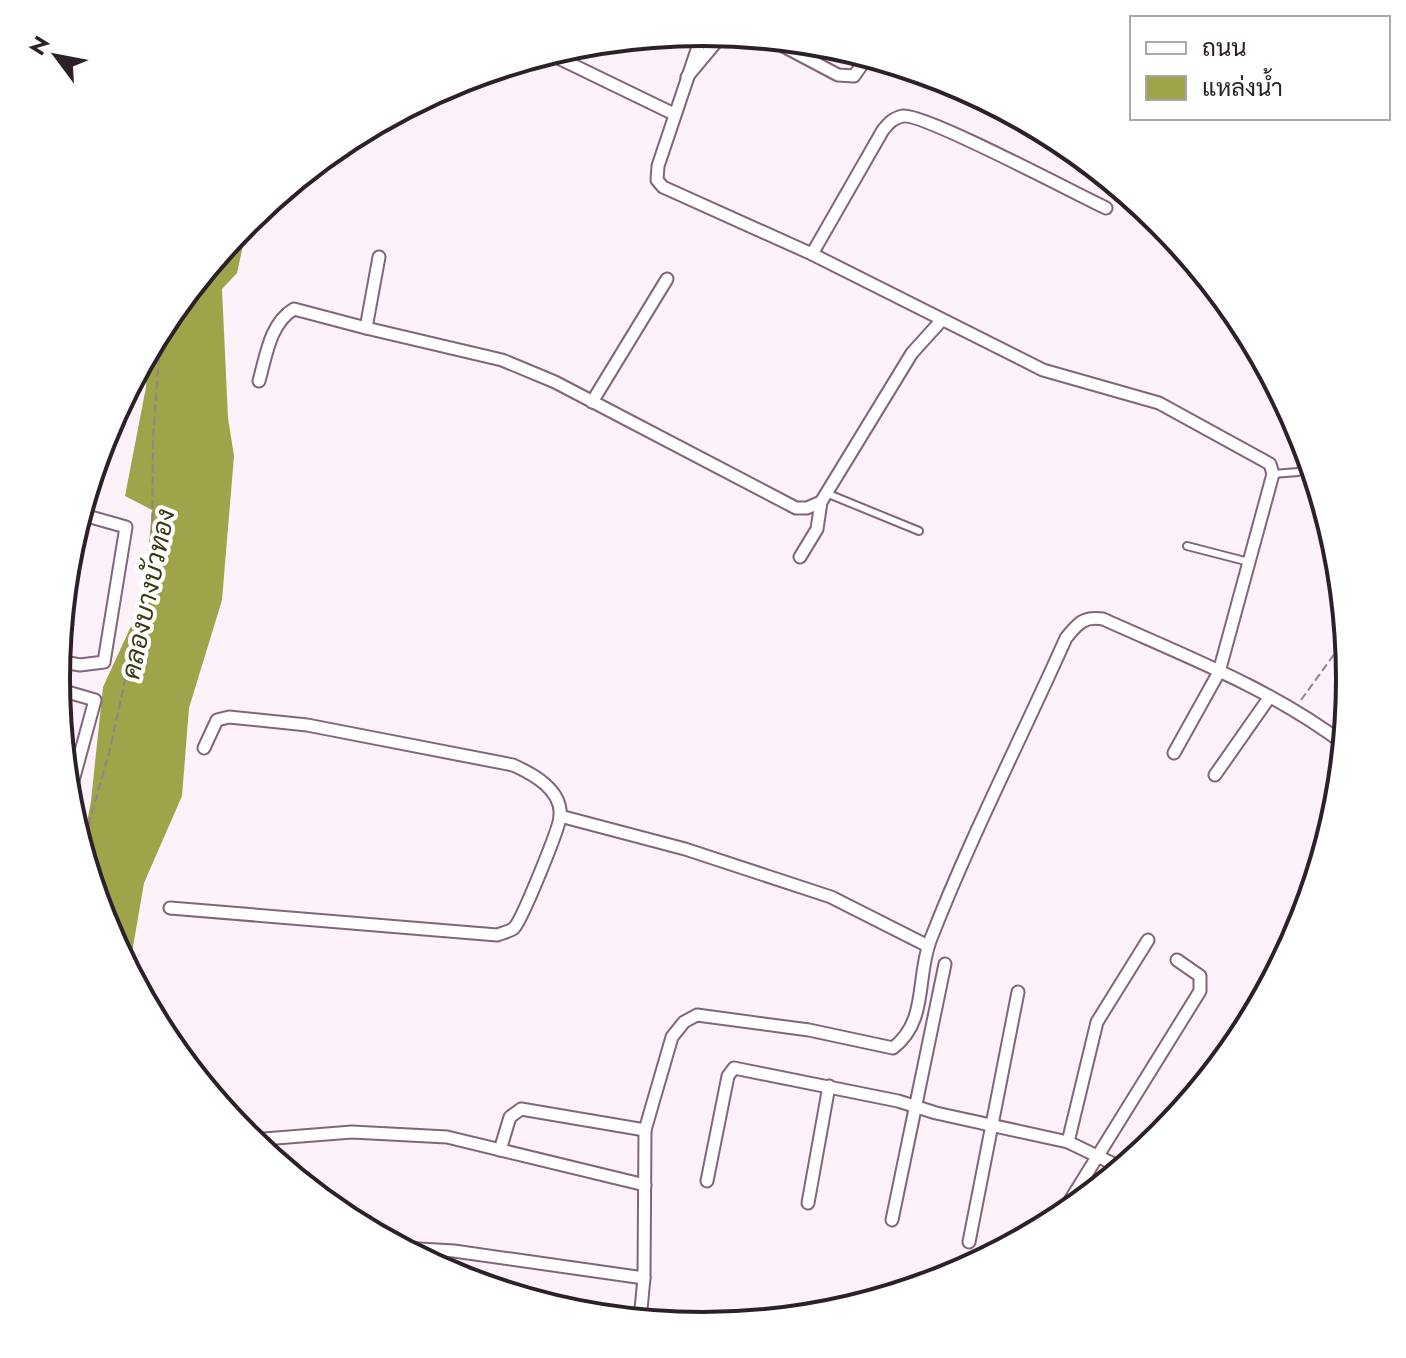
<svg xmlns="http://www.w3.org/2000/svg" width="1406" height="1358" font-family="Jost,Sarabun,sans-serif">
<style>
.water{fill:#9fa349}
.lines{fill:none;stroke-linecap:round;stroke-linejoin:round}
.service-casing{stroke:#81667a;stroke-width:10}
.minor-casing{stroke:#81667a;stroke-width:15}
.path{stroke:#8f848c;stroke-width:2;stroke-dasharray:8 4;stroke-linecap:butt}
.service{stroke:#fff;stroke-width:6}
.minor{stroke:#fff;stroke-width:11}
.labels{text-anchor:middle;stroke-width:8;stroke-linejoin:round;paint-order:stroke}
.water-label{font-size:26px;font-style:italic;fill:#383913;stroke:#fff}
.rim{fill:none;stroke:#2c2129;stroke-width:4}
</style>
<rect width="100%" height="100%" fill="#fdf1fa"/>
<polygon class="water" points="249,218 237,273 222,289 228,418 234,456 222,600 189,708 182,796 144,883 129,970 105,926 82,850 91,801 103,687 144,598 152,510 125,496 146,387 148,352 165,319"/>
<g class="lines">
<g class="service-casing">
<g id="service">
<polyline points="1273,474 1298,472 1310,462"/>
<polyline points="826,493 919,531"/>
<polyline points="1187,546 1249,562"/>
</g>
</g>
<g class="minor-casing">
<g id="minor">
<polyline points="703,32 658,166 657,180 663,187 812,254 1043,370 1159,403 1270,464 1273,474 1219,672 1174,753"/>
<polyline points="768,38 838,75 854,76 868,56"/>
<polyline points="548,53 674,114"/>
<polyline points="687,77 723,34"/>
<path d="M812,254L883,130C889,123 893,118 903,116C924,113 1076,194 1106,208"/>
<polyline points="379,257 366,328 502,360 555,382 796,508 807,508 821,502 912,353 941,321"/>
<path d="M259,381C266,356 270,323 294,309L366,328"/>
<polyline points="592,402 667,279"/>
<polyline points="800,557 817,529 821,502"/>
<polyline points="58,661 80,665 104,662 126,527 80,514"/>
<polyline points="57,689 95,700 68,799"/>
<polyline points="1215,775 1269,698"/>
<polyline points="560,816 685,849 831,897 928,946"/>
<path d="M170,908L497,935C502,933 511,931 514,928C522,920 559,829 560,817C563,790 533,774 513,765L307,725L229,717L217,720L204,748"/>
<polyline points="250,1140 352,1132 447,1137 645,1185"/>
<polyline points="1068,1142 1097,1022 1148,940"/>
<polyline points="500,1150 510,1117 521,1109 645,1130"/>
<polyline points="707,1181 728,1076 734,1068 898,1101 936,1113 1068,1142 1122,1168"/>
<polyline points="808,1203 829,1086"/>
<polyline points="892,1220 945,964"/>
<polyline points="1058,1220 1200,991 1200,976 1177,960"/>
<polyline points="969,1242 1018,992"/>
<polyline points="402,1248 454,1251 644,1278"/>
<path d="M640,1320L644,1278L645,1130L672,1037L684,1022L697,1015L809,1030L893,1048C928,1021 916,979 930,941C970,838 1021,739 1066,638C1078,623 1084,616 1103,619C1185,656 1272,689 1344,744"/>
</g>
</g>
<g class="path">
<polyline points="1301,700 1346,638"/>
<polyline points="82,848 109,753 152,558 153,438 161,327"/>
</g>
<use href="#service" class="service"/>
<use href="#minor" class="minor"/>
</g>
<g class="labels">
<g class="water-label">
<text transform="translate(148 594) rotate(-78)" y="9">คลองบางบัวทอง</text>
</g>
</g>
<path d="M0 0H1406V1358H0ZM70 679a633 633 0 1 1 1266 0a633 633 0 1 1-1266 0Z" fill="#fff" fill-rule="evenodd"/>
<path class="rim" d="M70 679a633 633 0 1 1 1266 0a633 633 0 1 1-1266 0Z"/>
<rect x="1130" y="16" width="260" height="104" fill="#ffffff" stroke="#aba6a9" stroke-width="2"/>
<rect x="1146" y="42" width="40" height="12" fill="#ffffff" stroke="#aba6a9" stroke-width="2"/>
<text x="1202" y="56" font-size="24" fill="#2c2129">ถนน</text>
<rect x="1146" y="76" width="40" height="24" fill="#9fa349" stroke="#aba6a9" stroke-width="2"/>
<text x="1202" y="96" font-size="24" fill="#2c2129">แหล่งน้ำ</text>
<g transform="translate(56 56) rotate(302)" stroke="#ffffff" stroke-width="6" paint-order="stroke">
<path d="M0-6L14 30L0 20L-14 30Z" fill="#2c2129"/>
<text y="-12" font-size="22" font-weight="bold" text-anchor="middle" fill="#2c2129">N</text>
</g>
</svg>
